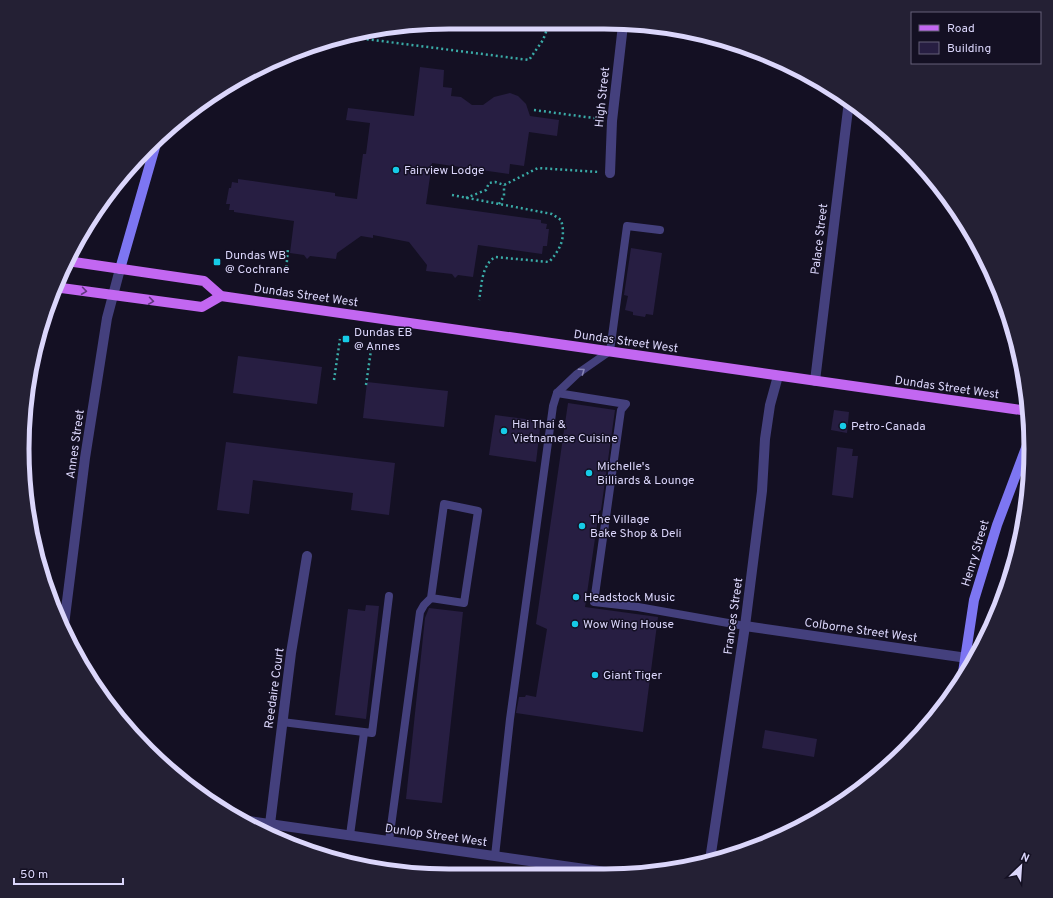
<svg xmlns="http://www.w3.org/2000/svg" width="1053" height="898" font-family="Overpass,sans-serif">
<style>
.building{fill:#271e42}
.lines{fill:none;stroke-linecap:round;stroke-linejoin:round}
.path{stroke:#3aaba7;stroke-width:2.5;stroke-dasharray:2 3;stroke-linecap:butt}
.service{stroke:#44407d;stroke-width:8}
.minor{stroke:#44407d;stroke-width:10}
.tertiary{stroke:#44407d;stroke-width:10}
.secondary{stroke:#7d76f2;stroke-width:10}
.primary{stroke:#c267f1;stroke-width:10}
.oneway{stroke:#623780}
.oneway2{stroke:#8884b6}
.poi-dot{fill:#16cbe7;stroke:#141023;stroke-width:1.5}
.labels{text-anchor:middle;stroke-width:3;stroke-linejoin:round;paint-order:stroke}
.street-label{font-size:12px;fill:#dbd6fb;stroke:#141023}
.poi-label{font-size:12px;fill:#dbd6fb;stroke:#141023;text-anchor:start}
.rim{fill:none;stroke:#dbd6fb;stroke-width:5}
</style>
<rect width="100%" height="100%" fill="#141023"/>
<g class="building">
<polygon points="420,67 444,70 443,87 452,88 451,96 461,97 472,105 483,105 494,97 510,93 518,96 526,104 530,116 559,120 557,136 529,132 524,166 510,164 509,174 432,163 426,204 541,220 541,223 547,224 546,229 549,229 547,246 543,246 542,254 478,245 473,277 458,275 455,278 452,274 426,271 427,265 409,242 373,235 373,238 361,236 337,253 336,259 310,256 307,259 304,255 290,253 294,221 234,212 234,210 229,210 230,204 226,204 229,188 231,188 232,182 238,183 238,179 335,193 335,196 357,199 363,154 366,154 370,123 346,120 348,108 414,116"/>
<polygon points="631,248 662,253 653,315 646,314 645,317 633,315 633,312 625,310 628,296 624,295"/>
<polygon points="238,356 322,367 317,404 233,393"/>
<polygon points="367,382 448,391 444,427 363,418"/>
<polygon points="568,403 615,410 601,510 599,511 585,607 658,617 643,732 516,713 519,697 525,697 526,695 536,697 547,629 536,624"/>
<polygon points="834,410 849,412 847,433 831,430"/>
<polygon points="495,415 541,421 536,462 489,455"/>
<polygon points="226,442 395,463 389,515 351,510 353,493 253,480 249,514 217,510"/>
<polygon points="837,447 853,449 852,456 858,456 853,498 832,495"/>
<polygon points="366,605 379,606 366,719 335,715 348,609 365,611"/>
<polygon points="429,608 463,612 442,803 406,799 425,618"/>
<polygon points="765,730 817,739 814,757 762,748"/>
</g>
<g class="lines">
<g class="path">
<polyline points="342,36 529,60 543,40 549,24"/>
<polyline points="534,110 601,119"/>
<path d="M452,195L552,214L561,220C566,237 561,249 549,262L495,257C481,266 482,285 479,300"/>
<polyline points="466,198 486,190 489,183 495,182 504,185 538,168 599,172"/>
<polyline points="499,204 504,196 504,185"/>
<polyline points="286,272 288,248"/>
<polyline points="334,380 340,339"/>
<polyline points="366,385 372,343"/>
</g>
<g class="service">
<polyline points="557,393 626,404 621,410 594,602 638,607 745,626"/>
<polyline points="282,722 372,733 389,596"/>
<polyline points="350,835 364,733"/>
<polyline points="389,841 420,612 424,605 431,598 464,603 478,511 444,504 431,598"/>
<polyline points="495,856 510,719 553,406 557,393 577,374 610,351 627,226 660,230"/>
</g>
<g class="minor">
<polyline points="610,173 612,121 623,25"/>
<polyline points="815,381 849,101"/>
<polyline points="745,626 974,659"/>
<polyline points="242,820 627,875"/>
<polyline points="270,824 291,653 307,556"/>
<polyline points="710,860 745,626 762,491 765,439 770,405 778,376"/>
</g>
<polyline class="tertiary" points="64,625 85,458 107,318 120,269"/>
<g class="secondary">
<polyline points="120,269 157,140"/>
<polyline points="962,679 974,600 997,525 1029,440"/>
</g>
<g class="primary">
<polyline points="67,261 204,281 221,296 1028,411"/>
<polyline points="54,287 202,307 221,296"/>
</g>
</g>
<defs><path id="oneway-chevron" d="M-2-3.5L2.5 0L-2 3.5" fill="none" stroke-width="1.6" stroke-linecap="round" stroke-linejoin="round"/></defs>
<g class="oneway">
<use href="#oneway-chevron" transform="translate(84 291) rotate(8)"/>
<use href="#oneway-chevron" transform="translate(151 301) rotate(8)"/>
</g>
<use class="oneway2" href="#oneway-chevron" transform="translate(582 371) rotate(-35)"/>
<g class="poi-dot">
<circle cx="396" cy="170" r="4"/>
<rect x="213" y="258" width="8" height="8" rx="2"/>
<rect x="342" y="335" width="8" height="8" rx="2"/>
<circle cx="843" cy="426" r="4"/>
<circle cx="504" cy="431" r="4"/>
<circle cx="589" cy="473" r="4"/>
<circle cx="582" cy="526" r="4"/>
<circle cx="576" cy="597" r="4"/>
<circle cx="575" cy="624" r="4"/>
<circle cx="595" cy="675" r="4"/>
</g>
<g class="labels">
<g class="street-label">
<text transform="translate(602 97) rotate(-84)" y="4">High Street</text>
<text transform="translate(819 239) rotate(-83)" y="4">Palace Street</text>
<text transform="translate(306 295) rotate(8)" y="4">Dundas Street West</text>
<text transform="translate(626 341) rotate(8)" y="4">Dundas Street West</text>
<text transform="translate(947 387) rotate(8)" y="4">Dundas Street West</text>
<text transform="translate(75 444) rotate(-82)" y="4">Annes Street</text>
<text transform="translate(975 553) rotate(-73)" y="4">Henry Street</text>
<text transform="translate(733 616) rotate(-82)" y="4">Frances Street</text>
<text transform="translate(861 630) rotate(8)" y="4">Colborne Street West</text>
<text transform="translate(274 688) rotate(-82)" y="4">Reedaire Court</text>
<text transform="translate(436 835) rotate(8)" y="4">Dunlop Street West</text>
</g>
<g class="poi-label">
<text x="404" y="174">Fairview Lodge</text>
<text x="225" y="259">Dundas WB<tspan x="225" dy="14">@ Cochrane</tspan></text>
<text x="354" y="336">Dundas EB<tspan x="354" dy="14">@ Annes</tspan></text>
<text x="512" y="428">Hai Thai &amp;<tspan x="512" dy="14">Vietnamese Cuisine</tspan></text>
<text x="851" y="430">Petro-Canada</text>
<text x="597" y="470">Michelle's<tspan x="597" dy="14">Billiards &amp; Lounge</tspan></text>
<text x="590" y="523">The Village<tspan x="590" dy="14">Bake Shop &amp; Deli</tspan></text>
<text x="584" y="601">Headstock Music</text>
<text x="583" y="628">Wow Wing House</text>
<text x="603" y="679">Giant Tiger</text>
</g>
</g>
<path d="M0 0H1053V898H0ZM449 29H604A420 420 0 0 1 1024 449V449A420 420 0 0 1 604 869H449A420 420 0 0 1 29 449V449A420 420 0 0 1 449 29Z" fill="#242034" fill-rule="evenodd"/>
<path class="rim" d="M449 29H604A420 420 0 0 1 1024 449V449A420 420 0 0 1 604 869H449A420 420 0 0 1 29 449V449A420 420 0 0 1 449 29Z"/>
<rect x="911" y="12" width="130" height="52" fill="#141023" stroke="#645f79"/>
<rect x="919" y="25" width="20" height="6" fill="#c267f1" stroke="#645f79"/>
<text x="947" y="32" font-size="12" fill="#dbd6fb">Road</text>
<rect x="919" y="42" width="20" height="12" fill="#271e42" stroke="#645f79"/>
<text x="947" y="52" font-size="12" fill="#dbd6fb">Building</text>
<g transform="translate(1021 866) rotate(25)" stroke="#141023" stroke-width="3" paint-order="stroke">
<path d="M0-3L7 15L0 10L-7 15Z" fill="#dbd6fb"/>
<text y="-6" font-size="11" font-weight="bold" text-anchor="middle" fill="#dbd6fb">N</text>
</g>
<path d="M14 878v6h109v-6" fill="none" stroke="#dbd6fb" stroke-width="2"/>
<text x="20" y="878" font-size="12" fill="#dbd6fb" stroke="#141023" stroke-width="3" paint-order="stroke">50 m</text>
</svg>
